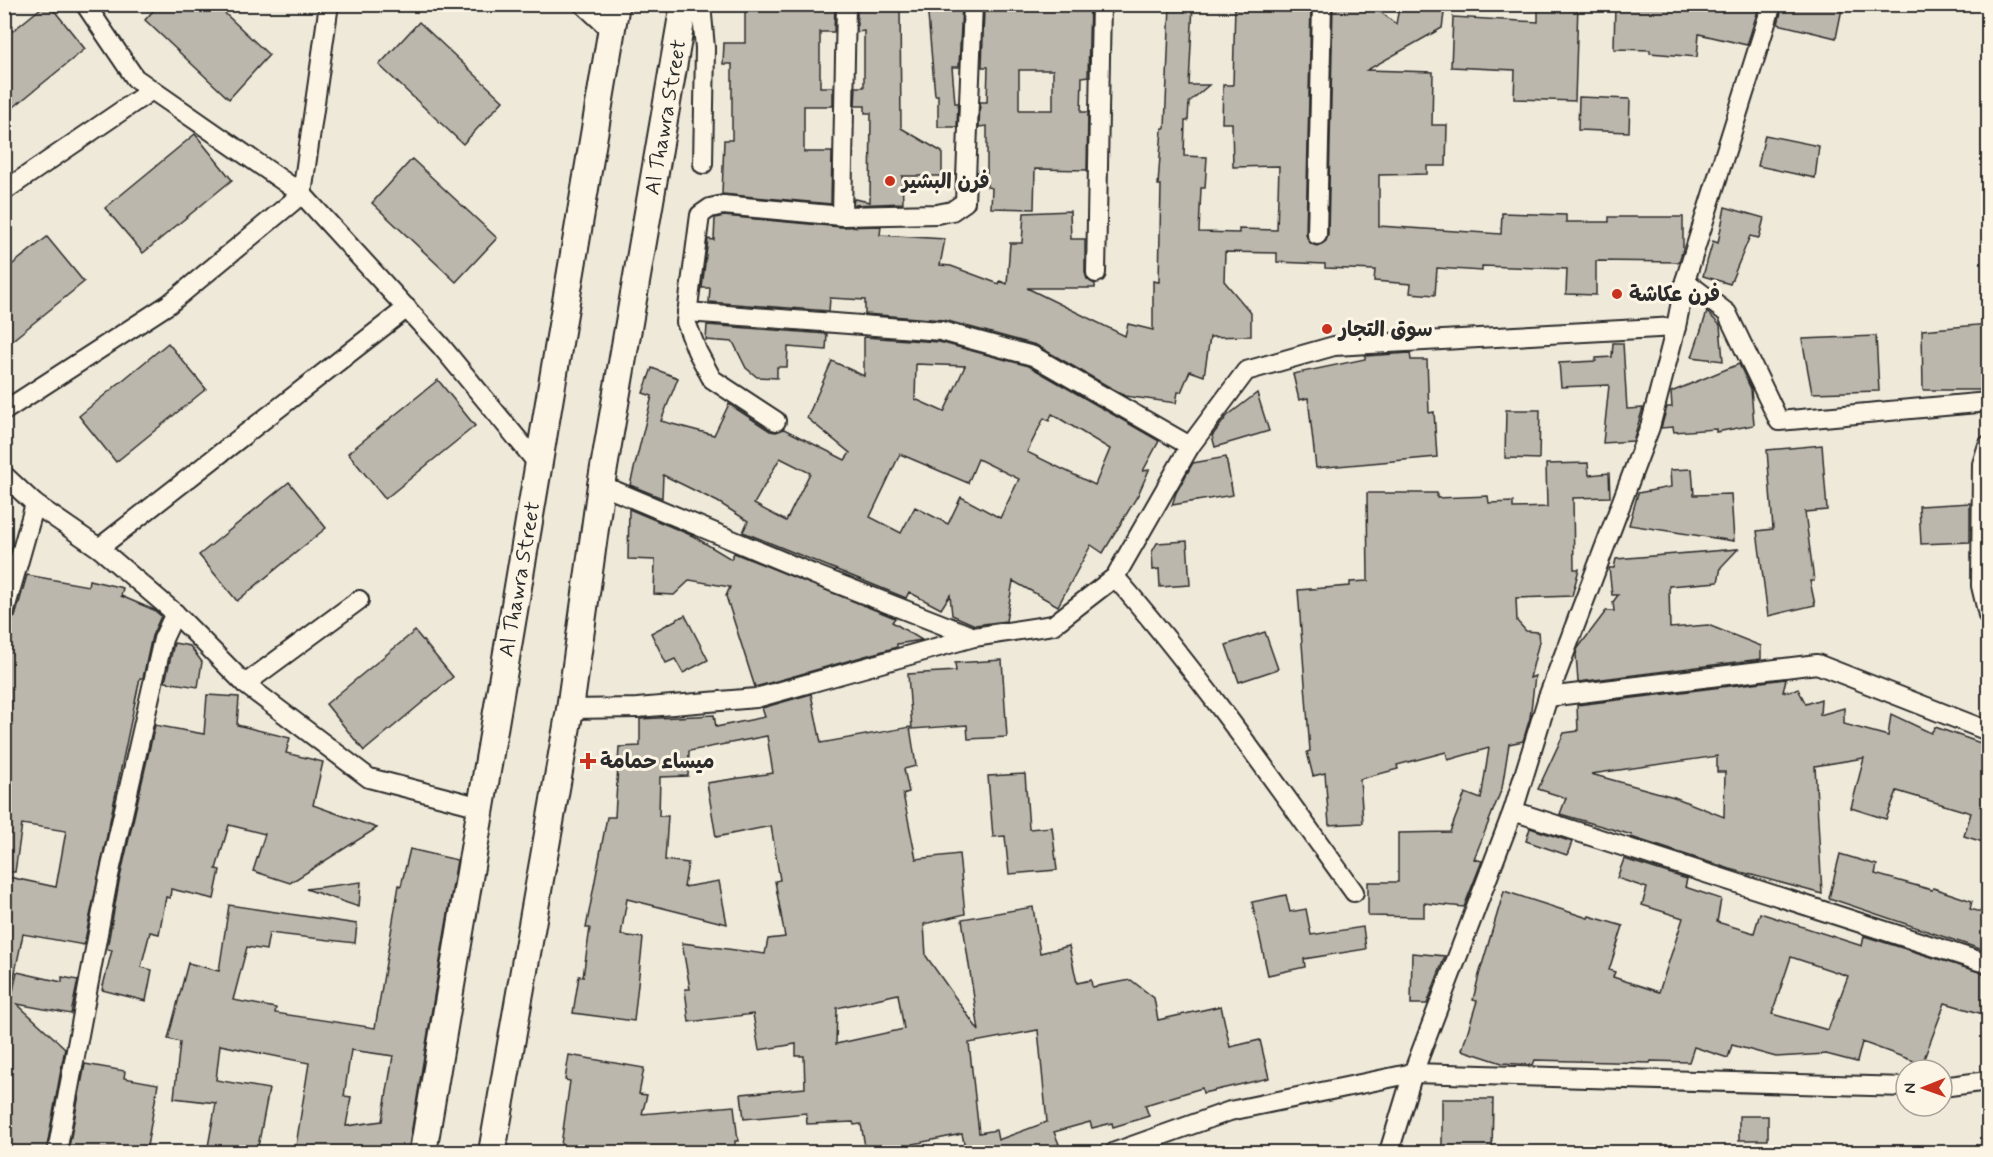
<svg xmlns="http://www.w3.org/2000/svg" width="1993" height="1157" font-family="Mynerve,'Playpen Sans Arabic',sans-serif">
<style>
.building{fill:#bcb7ac;stroke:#2b2b2b;stroke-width:1.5;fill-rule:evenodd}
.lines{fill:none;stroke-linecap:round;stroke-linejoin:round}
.minor-casing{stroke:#2b2b2b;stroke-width:22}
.secondary-casing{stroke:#2b2b2b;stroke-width:30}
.minor{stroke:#fcf5e5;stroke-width:18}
.secondary{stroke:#fcf5e5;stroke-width:26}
.poi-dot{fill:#c8321e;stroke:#fcf5e5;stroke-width:2}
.labels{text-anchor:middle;stroke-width:6;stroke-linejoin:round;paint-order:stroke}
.street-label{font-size:21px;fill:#2b2b2b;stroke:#fcf5e5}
.poi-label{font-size:21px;font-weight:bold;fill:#2b2b2b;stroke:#fcf5e5;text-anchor:start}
</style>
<rect width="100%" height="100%" fill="#efe9da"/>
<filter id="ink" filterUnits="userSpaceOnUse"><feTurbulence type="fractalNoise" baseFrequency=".0167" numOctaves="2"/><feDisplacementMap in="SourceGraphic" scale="12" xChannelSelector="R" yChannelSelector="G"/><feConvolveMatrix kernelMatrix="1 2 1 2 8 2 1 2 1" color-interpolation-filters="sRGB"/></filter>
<g filter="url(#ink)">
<g class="building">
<polygon points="46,4 49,4 85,49 4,115 4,38"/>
<polygon points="159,4 215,4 269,55 229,99 145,20"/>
<polygon points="796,4 835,4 834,32 820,32 820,87 833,87 833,106 804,106 804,152 832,152 831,204 722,194 724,140 732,140 732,64 723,64 724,43 745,43 745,8 796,7"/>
<polygon points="857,4 900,4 901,128 942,152 942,176 902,176 903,203 853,205 854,199 870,202 871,113 865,113 865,106 855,106 856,87 864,87 864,31 857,32"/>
<polygon points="927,4 962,4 959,67 952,67 955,103 958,103 957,127 938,127 938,95 935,95"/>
<path d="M1041,4H1090L1088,76L1082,77L1081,112H1088L1087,170L1035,169L1034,209L991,208L992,188L987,187V126L979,127L980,102H987L988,67H982L984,9H1041ZM1019,70H1053V110H1019Z"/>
<polygon points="1170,4 1193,4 1189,85 1209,85 1189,102 1188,121 1185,121 1184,156 1207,157 1205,188 1201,188 1199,232 1239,233 1239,229 1277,230 1279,166 1233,167 1232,123 1222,123 1223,85 1233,85 1235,4 1311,4 1306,235 1311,244 1317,246 1326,241 1328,235 1333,4 1370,4 1396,24 1399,8 1445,6 1442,28 1367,70 1433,72 1432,125 1447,125 1446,166 1427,166 1427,174 1379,175 1379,226 1501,234 1502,213 1566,215 1566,222 1609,222 1609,217 1683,217 1683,249 1679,262 1596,261 1596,295 1566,294 1567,269 1482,266 1482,271 1437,268 1435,295 1410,293 1411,284 1374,281 1375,270 1325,268 1325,264 1277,262 1277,253 1225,252 1224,281 1251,313 1251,336 1210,337 1204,376 1190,371 1181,392 1178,392 1176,403 1125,396 1036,345 944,320 865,314 865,300 830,298 829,311 709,302 710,288 702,288 708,239 714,240 715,218 724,216 841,227 881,226 880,235 945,239 940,265 951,266 999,284 1000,281 1007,284 1010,243 1022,243 1024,213 1070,211 1071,239 1085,239 1085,273 1087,279 1095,284 1095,288 1027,288 1125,336 1128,324 1153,330 1153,281 1159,282 1161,185 1158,185 1162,128 1165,128"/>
<polygon points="1538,4 1578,4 1575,101 1514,99 1515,70 1451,67 1453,17 1538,22"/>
<polygon points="1615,4 1760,4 1747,45 1699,34 1697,57 1650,53 1650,50 1614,49"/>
<polygon points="1783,4 1843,4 1836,38 1778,24"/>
<polygon points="419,22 503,101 463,144 379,65"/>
<polygon points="1579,97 1630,99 1629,132 1578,130"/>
<polygon points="195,134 232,180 143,253 105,208"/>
<polygon points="1765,135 1819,146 1815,178 1758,166"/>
<polygon points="412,159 497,238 456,282 372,203"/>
<polygon points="1725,207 1764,218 1759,238 1750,236 1730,284 1703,276 1713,241 1718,243"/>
<polygon points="47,237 84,282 4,347 4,271"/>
<polygon points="1707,312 1720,325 1723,361 1692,357"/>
<polygon points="1989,324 1989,375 1982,390 1923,390 1922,330"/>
<polygon points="707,325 827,334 826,350 788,347 787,367 777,367 777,378 757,377 746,368 733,342 706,340"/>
<polygon points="1876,336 1879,391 1812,393 1802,339"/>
<path d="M864,337L939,342L1029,366L1159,441L1143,471L1149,470L1138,495L1115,533L1103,553L1091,545L1058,606L1013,581L1006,621L975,625L952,615L950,595L941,609L909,592L906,598L743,532L748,521L718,502L663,475L662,498L630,485L652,396L643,393L652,368L678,378L661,421L714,435L729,404L770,431L776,432L784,429L845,460L850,453L807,418L832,361L864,376ZM916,364L965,366L944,412L915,399ZM1052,414L1110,449L1095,485L1027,452L1044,418L1049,421ZM900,454L968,483L978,459L1019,479L1000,518L961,497L948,524L915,507L901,533L870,517ZM780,458L810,473L786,521L754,504Z"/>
<polygon points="168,343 206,389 116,462 79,416"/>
<polygon points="1613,343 1623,343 1627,409 1643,408 1633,441 1603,443 1609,385 1561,387 1559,363 1596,361 1596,358 1612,357"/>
<polygon points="1410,353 1411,360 1427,360 1429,413 1434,412 1437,457 1316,468 1308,398 1299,400 1293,374 1365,359 1365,356"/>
<polygon points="1739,364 1751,389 1754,425 1716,432 1716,429 1674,432 1673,427 1661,428 1667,407 1672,407 1671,392"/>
<polygon points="438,380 475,426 385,499 348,453"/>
<polygon points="1257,393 1269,431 1215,447 1212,436 1227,416"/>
<polygon points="1506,410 1540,410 1539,459 1505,458"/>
<polygon points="1822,445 1827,510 1805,512 1814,581 1810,581 1815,605 1768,616 1757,531 1773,529 1767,450"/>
<polygon points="1226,457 1233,495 1172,505 1176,493 1193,463"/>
<polygon points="1588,463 1589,475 1609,473 1610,497 1573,498 1574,569 1579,569 1572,596 1516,598 1517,621 1526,631 1538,632 1539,642 1530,678 1535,676 1530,718 1523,741 1509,744 1502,788 1474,859 1482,861 1464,907 1424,903 1424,917 1368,916 1368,882 1398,882 1398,833 1450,832 1465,793 1481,799 1489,748 1448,760 1446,752 1397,765 1398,769 1360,779 1363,823 1329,825 1325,773 1313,776 1307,752 1310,751 1298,590 1350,586 1350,582 1368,581 1367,493 1437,493 1437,498 1488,496 1489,503 1513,502 1513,508 1547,507 1546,464"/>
<polygon points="1692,469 1694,495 1731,494 1734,541 1629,525 1638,493 1671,487 1670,470"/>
<polygon points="289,482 326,528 237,601 199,555"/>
<polygon points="1970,503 1970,542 1921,544 1919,506"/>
<polygon points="629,509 693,536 731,559 734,553 895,618 892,622 922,640 897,644 897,647 755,687 726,596 730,587 690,580 674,595 654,594 655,560 628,559"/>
<polygon points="1187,541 1190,585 1160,587 1159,569 1153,570 1152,552 1157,543"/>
<polygon points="1738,549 1721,567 1718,582 1669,586 1670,628 1708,625 1761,646 1761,659 1578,682 1576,654 1578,648 1606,611 1614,611 1613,602 1618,595 1612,595 1609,568 1614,568 1616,559"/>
<polygon points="27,575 88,586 89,580 123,588 121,596 154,610 161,616 152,636 143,678 140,678 84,945 23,934 13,982 4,981 4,876 56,887 66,831 22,824 15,872 4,872 4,624 15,617"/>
<polygon points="685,615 708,660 683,673 675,659 666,663 651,633"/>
<polygon points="415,631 453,677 364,751 326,704"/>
<polygon points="1265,632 1278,669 1239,682 1226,645"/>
<polygon points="174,643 190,646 202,662 198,687 165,682"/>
<polygon points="1002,660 1007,737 968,739 967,725 912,729 908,674 956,671 955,663"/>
<path d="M1786,679L1783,692L1798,689L1806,704L1821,699L1820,715L1844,708V724L1888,736L1891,714L1931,733L1935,727L1989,746V764L1985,770H1989V844L1964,836L1971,813L1897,791L1886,819L1851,808L1864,758L1815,766L1822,894L1730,869L1631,837L1632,835L1560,814L1566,798L1538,789L1564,733L1578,731L1577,705ZM1717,756V772H1725L1724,817L1674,797L1591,774Z"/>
<path d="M811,694L821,743L910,727L916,766L904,769L909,792L903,794L916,859L959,854L965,914L924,924L926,956L979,1031L962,919L1033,907L1040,953L1069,946L1077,983L1091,980L1092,987L1131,980L1154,998L1158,1020L1221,1006L1230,1047L1260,1040L1269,1078L1203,1093L1202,1088L1145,1105L1149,1116L1113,1127L1112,1123L1092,1128L1090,1122L1054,1132L1059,1144L1034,1152H966L962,1134L913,1144L914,1150L866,1152L861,1124L854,1125L853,1122L807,1124L806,1113L744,1119L741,1094L805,1088L804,1056H796V1044L759,1050L753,1014L689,1022L685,989H690L682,943L765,954L768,939L785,937L775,881L780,880L771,826L716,837L707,783L773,773L767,736L689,751L688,776L660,777L659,816H668L665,860L688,863L684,887L719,881L727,924L627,899L621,935L643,938L634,1021L573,1013L579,976L583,977L590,928H586L607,817H615L619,747L640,746V719L714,715L716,727L765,717L762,708ZM898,994L904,1029L836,1044L837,1008ZM1038,1030L1047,1122L998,1140L996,1130L979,1133L969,1043Z"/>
<polygon points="207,695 239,697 237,725 290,738 286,753 323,762 313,805 377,828 290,883 253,871 265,834 229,825 216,869 220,870 214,899 171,889 170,898 166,897 159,934 150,932 141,967 152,970 146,1001 102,990 112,950 107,949 119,882 155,725 204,734"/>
<polygon points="1025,774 1029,829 1052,827 1057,870 1009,874 1005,836 993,837 988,776"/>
<polygon points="1530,828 1572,842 1567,855 1526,841"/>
<path d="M410,849L457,860L408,1152H295L309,1063L220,1045L216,1080L269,1089L257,1152H207L216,1103L174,1098L180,1042L168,1039L188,963L219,971L229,905L357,924L355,943L269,933L266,950L247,947L233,1000L276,1008L275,1013L375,1028L399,885L401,886ZM351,1050L393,1056L382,1121L346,1126L351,1097L344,1096Z"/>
<polygon points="1840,854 1877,865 1875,874 1932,890 1933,888 1972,901 1970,909 1989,914 1989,952 1829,898"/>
<path d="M1624,859L1687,879L1685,887L1721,899L1717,922L1754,933L1760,913L1862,946L1864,936L1989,975V996L1983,1014L1945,1003L1922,1064L1862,1042L1857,1062L1826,1054L1776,1057L1732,1045L1728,1058L1694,1047L1689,1062L1651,1061L1650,1063L1535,1060L1533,1065L1502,1063L1462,1050L1477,1001L1473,1000L1479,975L1504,891L1588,918L1589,916L1623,926L1609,970L1615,972L1613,977L1659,992L1683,918L1642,905L1647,888L1617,878ZM1791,957L1848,976L1828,1030L1772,1014Z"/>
<polygon points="361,882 359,907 306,889"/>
<polygon points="1286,895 1290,912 1306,909 1311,935 1363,927 1366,949 1304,959 1305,967 1268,975 1252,902"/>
<polygon points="1412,953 1445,956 1427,1004 1411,1004"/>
<polygon points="17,972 62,982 62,977 78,980 71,1014 17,1004 65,1048 46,1152 4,1152 4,1010 9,1011"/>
<polygon points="569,1055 644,1068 639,1094 647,1095 642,1114 734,1106 738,1141 735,1141 735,1152 560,1152 570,1081 565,1080"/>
<polygon points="85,1064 125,1071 124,1078 158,1084 146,1152 68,1152"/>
<polygon points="1442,1099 1493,1099 1492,1152 1442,1152"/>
<rect x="1739" y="1116" width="29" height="24"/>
</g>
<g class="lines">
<g class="minor-casing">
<g id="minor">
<polyline points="85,4 135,78 302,194 441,346 539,465"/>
<polyline points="583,4 612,31"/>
<polyline points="701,4 705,48 703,164"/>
<polyline points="4,191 152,90"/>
<polyline points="842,216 846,4"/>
<polyline points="1317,235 1322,4"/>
<polyline points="1096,273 1101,4"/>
<polyline points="1685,281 1727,313 1779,421 1988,402"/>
<polyline points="687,312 941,331 1033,356 1190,446"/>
<polyline points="4,411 169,304 302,194 329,4"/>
<polyline points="776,421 712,379 697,351 686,322 700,215 710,208 723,205 842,216 937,214 952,211 965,202 973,4"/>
<polyline points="1988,445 1982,464 1981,586 1988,615"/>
<polyline points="4,475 35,504 99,548 175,613 245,684 369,778 481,807"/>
<polyline points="601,485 813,574 974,637"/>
<polyline points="99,548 407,308"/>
<path d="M1115,577C1202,677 1277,785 1354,892"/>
<polyline points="4,613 35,504"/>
<polyline points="245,684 359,600"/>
<polyline points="1548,697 1817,664 1988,731"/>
<polyline points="570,709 637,708 756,698 974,637 1053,625 1115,577 1190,446 1246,371 1334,346 1676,327"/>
<polyline points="1513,811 1988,964"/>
<polyline points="1942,1087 1988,1081"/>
<polyline points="57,1152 108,880 163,639 175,613"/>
<polyline points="1115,1152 1230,1111 1413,1073 1906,1087"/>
<polyline points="1389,1152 1413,1073 1513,811 1548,697 1650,427 1676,327 1685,281 1772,4"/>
</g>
</g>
<g class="secondary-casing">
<g id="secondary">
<polyline points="423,1152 616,4"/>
<polyline points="492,1152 570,709 601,485 684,4"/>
</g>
</g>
<use href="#minor" class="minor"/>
<use href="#secondary" class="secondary"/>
</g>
</g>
<g class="poi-dot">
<circle cx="890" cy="181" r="6"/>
<circle cx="1617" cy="294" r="6"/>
<circle cx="1327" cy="329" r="6"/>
<path d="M585 752h6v6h6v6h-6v6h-6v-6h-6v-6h6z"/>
</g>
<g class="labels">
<g class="street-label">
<text transform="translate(665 117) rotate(-80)" y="7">Al Thawra Street</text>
<text transform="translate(519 579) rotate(-80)" y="7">Al Thawra Street</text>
</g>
<g class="poi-label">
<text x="902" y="188">فرن البشير</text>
<text x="1629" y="301">فرن عكاشة</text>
<text x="1339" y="336">سوق التجار</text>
<text x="600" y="768">ميساء حمامة</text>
</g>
</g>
<rect width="1993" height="1157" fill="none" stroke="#fcf5e5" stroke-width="24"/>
<rect x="12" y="12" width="1969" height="1133" fill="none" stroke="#2b2b2b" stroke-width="2" filter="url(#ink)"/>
<g transform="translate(1924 1088) rotate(269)"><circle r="28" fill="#fcf5e5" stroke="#a8a49b" stroke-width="1.5"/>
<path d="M0-4.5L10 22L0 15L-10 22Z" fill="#c8321e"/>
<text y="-9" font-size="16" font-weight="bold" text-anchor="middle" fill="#2b2b2b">N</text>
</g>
</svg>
